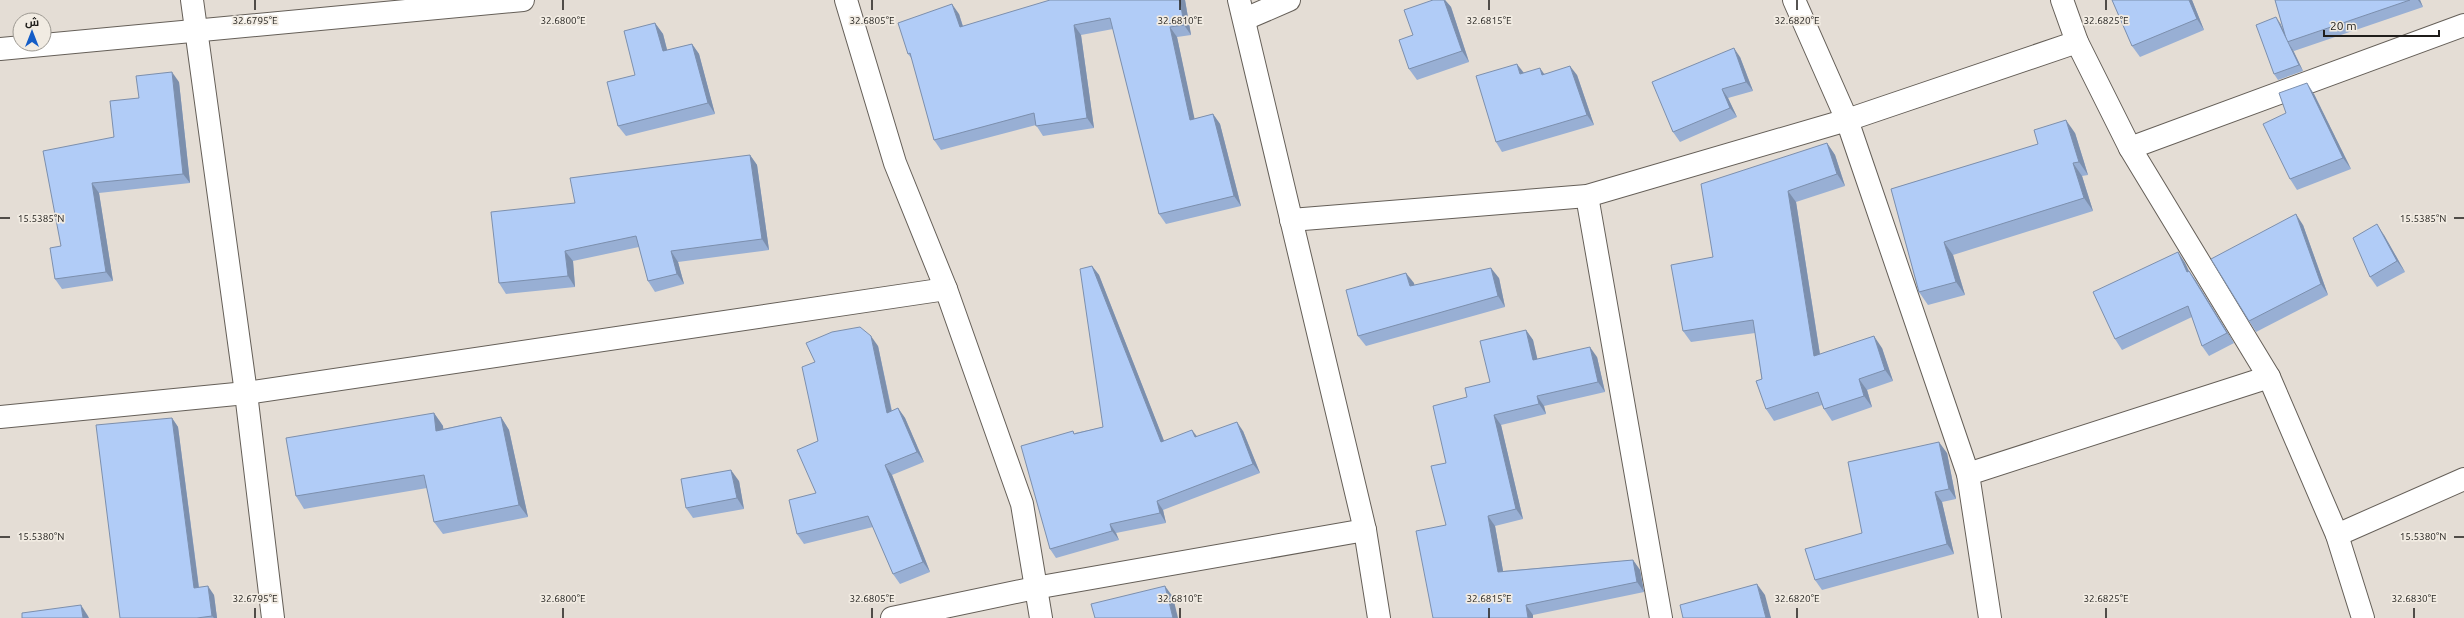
<svg xmlns="http://www.w3.org/2000/svg" width="2464" height="618" font-family="Ubuntu,Cairo,sans-serif">
<style>
.lines{fill:none;stroke-linecap:round;stroke-linejoin:round}
.minor-casing{stroke:#655f58;stroke-width:24}
.minor{stroke:#fff;stroke-width:22}
.wall{fill:#98afd4}
.shaded-wall{fill:#7c8fad}
.building{fill:#b1ccf7;stroke:#7c8fad}
.ticks{fill:none;stroke:#1f1d1a;stroke-width:1.5}
.ticks-label{font-size:10px;text-anchor:middle;fill:#1f1d1a;stroke:#f1ebe2;stroke-width:3.5;stroke-linejoin:round;paint-order:stroke}
</style>
<rect width="100%" height="100%" fill="#e4ddd5"/>
<g class="lines">
<g class="minor-casing">
<g id="minor">
<polyline points="192,0 246,393 273,618"/>
<polyline points="846,0 895,163 946,289 1022,504 1041,618"/>
<polyline points="1239,0 1365,530 1379,618"/>
<polyline points="1794,0 1847,120 1968,474 1990,618"/>
<polyline points="2062,0 2077,42 2130,148 2269,377 2337,535 2363,618"/>
<polyline points="1245,19 1289,0"/>
<polyline points="0,49 523,0"/>
<polyline points="2130,148 2464,25"/>
<polyline points="1587,196 1661,618"/>
<polyline points="1291,220 1587,196 1847,120 2077,42"/>
<polyline points="0,417 246,393 946,289"/>
<polyline points="1968,474 2269,377"/>
<polyline points="2337,535 2464,479"/>
<polyline points="892,618 1035,588 1365,530"/>
</g>
</g>
<use href="#minor" class="minor"/>
</g>
<g class="wall">
<polygon points="1185,0 1191,35 1177,37 1194,119 1213,114 1220,124 1241,206 1166,224 1159,214 1113,29 1081,35 1094,128 1043,136 1036,125 941,150 934,140 912,59 908,54 959,14 963,26"/>
<polygon points="1433,0 1445,0 1451,7 1469,62 1417,80 1409,69 1413,35"/>
<polygon points="2112,0 2192,0 2204,30 2140,57 2132,46"/>
<polygon points="2275,0 2420,0 2423,7 2294,51 2293,50 2303,71 2278,80 2274,74 2280,23 2284,33"/>
<polygon points="655,23 663,34 667,50 692,44 699,54 715,114 626,136 618,126 635,75"/>
<polygon points="1740,57 1753,91 1728,98 1737,117 1680,142 1673,132"/>
<polygon points="1524,73 1577,75 1594,125 1502,152 1496,142"/>
<polygon points="179,82 190,183 99,193 113,281 62,289 55,279 61,246 114,137 139,98"/>
<polygon points="2314,94 2351,169 2297,190 2290,179 2286,113"/>
<polygon points="2075,133 2088,175 2082,176 2093,211 1953,255 1965,295 1928,305 1919,292 1891,189"/>
<polygon points="1827,143 1835,155 1845,186 1796,202 1820,354 1882,348 1893,381 1867,390 1872,407 1832,421 1824,409 1822,405 1774,421 1766,409 1755,333 1691,342 1683,331 1713,257"/>
<polygon points="750,155 757,165 769,250 678,262 684,284 655,292 648,281 639,247 573,261 575,287 506,294 499,283 575,203"/>
<polygon points="2303,225 2328,295 2256,332 2249,321"/>
<polygon points="2384,235 2405,272 2377,287 2370,277"/>
<polygon points="2178,252 2185,263 2189,271 2196,281 2234,343 2209,356 2202,346 2192,317 2122,350 2115,339"/>
<polygon points="1092,266 1099,275 1164,441 1243,431 1260,473 1163,510 1166,523 1116,533 1119,540 1056,558 1050,549 1075,433 1103,427"/>
<polygon points="1499,278 1505,307 1366,346 1358,336 1414,283 1414,285"/>
<polygon points="1526,330 1533,340 1537,359 1597,357 1605,392 1544,406 1546,414 1501,425 1523,519 1495,526 1503,571 1633,560 1640,570 1644,592 1533,615 1533,618 1433,618 1446,525 1446,463 1467,397 1490,382"/>
<polygon points="878,346 892,411 898,408 905,418 924,462 892,475 930,572 900,584 893,574 873,527 804,544 797,534 816,493 818,441 815,362"/>
<polygon points="434,413 443,426 443,429 501,417 509,430 528,517 443,534 434,522 427,488 304,509 296,496"/>
<polygon points="172,418 178,427 199,587 214,595 217,618 120,618"/>
<polygon points="1947,453 1956,499 1942,502 1954,554 1822,590 1815,580 1862,533"/>
<polygon points="739,481 744,509 693,518 686,508"/>
</g>
<g class="shaded-wall">
<polygon points="1180,0 1185,0 1191,35 1184,25"/>
<polygon points="1444,0 1445,0 1451,7 1469,62 1462,51"/>
<polygon points="2189,0 2192,0 2204,30 2197,19"/>
<polygon points="2418,0 2420,0 2423,7"/>
<polygon points="952,4 959,14 966,37 960,27"/>
<polygon points="2276,17 2280,23 2289,42 2288,42"/>
<polygon points="655,23 663,34 670,61 663,51"/>
<polygon points="1074,25 1081,35 1094,128 1087,118"/>
<polygon points="1170,27 1177,37 1197,130 1190,120"/>
<polygon points="692,44 699,54 715,114 708,103"/>
<polygon points="2289,44 2293,50 2303,71 2299,65"/>
<polygon points="1734,48 1740,57 1753,91 1746,82"/>
<polygon points="1517,64 1524,73 1520,74"/>
<polygon points="1570,66 1577,75 1594,125 1587,115"/>
<polygon points="1540,68 1547,78 1542,75"/>
<polygon points="172,72 179,82 190,183 183,174"/>
<polygon points="2307,83 2314,94 2351,169 2343,158"/>
<polygon points="1722,89 1728,98 1737,117 1730,108"/>
<polygon points="1213,114 1220,124 1241,206 1234,196"/>
<polygon points="2066,120 2075,133 2088,175 2079,162"/>
<polygon points="1827,143 1835,155 1845,186 1837,174"/>
<polygon points="750,155 757,165 769,250 762,239"/>
<polygon points="2073,163 2082,176 2093,211 2084,198"/>
<polygon points="92,183 99,193 113,281 106,272"/>
<polygon points="1788,191 1796,202 1822,368 1814,356"/>
<polygon points="2296,214 2303,225 2328,295 2321,284"/>
<polygon points="2377,224 2384,235 2405,272 2397,261"/>
<polygon points="1944,242 1953,255 1965,295 1956,282"/>
<polygon points="565,251 573,261 575,287 568,276"/>
<polygon points="671,251 678,262 684,284 677,274"/>
<polygon points="2178,252 2185,263 2194,282 2187,272"/>
<polygon points="1092,266 1099,275 1168,451 1161,442"/>
<polygon points="1491,268 1499,278 1505,307 1498,296"/>
<polygon points="2189,271 2196,281 2234,343 2227,333"/>
<polygon points="1406,273 1414,283 1417,297 1410,286"/>
<polygon points="1526,330 1533,340 1540,370 1533,360"/>
<polygon points="871,336 878,346 894,423 887,413"/>
<polygon points="1874,336 1882,348 1893,381 1885,370"/>
<polygon points="1590,347 1597,357 1605,392 1598,382"/>
<polygon points="1859,379 1867,390 1872,407 1864,396"/>
<polygon points="1537,396 1544,406 1546,414 1539,404"/>
<polygon points="898,408 905,418 924,462 917,452"/>
<polygon points="434,413 443,426 445,443 436,431"/>
<polygon points="1494,415 1501,425 1523,519 1516,509"/>
<polygon points="501,417 509,430 528,517 519,505"/>
<polygon points="172,418 178,427 200,597 194,588"/>
<polygon points="1237,422 1243,431 1260,473 1253,464"/>
<polygon points="1192,430 1199,439 1195,437"/>
<polygon points="1939,442 1947,453 1956,499 1949,489"/>
<polygon points="885,465 892,475 930,572 923,562"/>
<polygon points="731,470 739,481 744,509 737,498"/>
<polygon points="1935,492 1942,502 1954,554 1947,544"/>
<polygon points="1157,501 1163,510 1166,523 1160,513"/>
<polygon points="1488,516 1495,526 1505,582 1498,572"/>
<polygon points="1110,524 1116,533 1119,540 1112,531"/>
<polygon points="1633,560 1640,570 1644,592 1637,582"/>
<polygon points="1757,584 1765,595 1771,618 1766,618"/>
<polygon points="208,586 214,595 217,618 214,618 212,616"/>
<polygon points="1165,586 1173,597 1178,618 1173,618"/>
<polygon points="81,605 88,616 89,618 83,618"/>
<polygon points="1526,605 1533,615 1533,618 1528,618"/>
</g>
<g class="building">
<polygon points="1050,0 1180,0 1184,25 1170,27 1190,120 1213,114 1234,196 1159,214 1110,18 1074,25 1087,118 1036,126 1034,113 934,140 910,53 908,54 898,23 952,4 960,27"/>
<polygon points="1433,0 1444,0 1462,51 1409,69 1399,40 1413,35 1404,10"/>
<polygon points="2112,0 2189,0 2197,19 2132,46"/>
<polygon points="2275,0 2410,0 2287,42"/>
<polygon points="2276,17 2299,65 2274,74 2256,25"/>
<polygon points="655,23 663,51 692,44 708,103 618,126 607,82 635,75 624,31"/>
<polygon points="1734,48 1746,82 1722,89 1730,108 1673,132 1652,82"/>
<polygon points="1517,64 1520,74 1540,68 1542,75 1570,66 1587,115 1496,142 1476,76"/>
<polygon points="172,72 183,174 92,183 106,272 55,279 50,248 61,246 43,151 114,137 110,101 139,98 136,76"/>
<polygon points="2307,83 2343,158 2290,179 2263,124 2286,113 2279,93"/>
<polygon points="2066,120 2079,162 2073,163 2084,198 1944,242 1956,282 1919,292 1891,189 2038,144 2034,130"/>
<polygon points="1827,143 1837,174 1788,191 1814,356 1874,336 1885,370 1859,379 1864,396 1824,409 1818,392 1766,409 1756,381 1762,379 1753,320 1683,331 1671,265 1713,257 1701,184"/>
<polygon points="750,155 762,239 671,251 677,274 648,281 636,236 565,251 568,276 499,283 491,212 575,203 570,178"/>
<polygon points="2296,214 2321,284 2249,321 2211,259"/>
<polygon points="2377,224 2397,261 2370,277 2353,238"/>
<polygon points="2178,252 2187,272 2189,271 2227,333 2202,346 2188,306 2115,339 2093,292"/>
<polygon points="1092,266 1161,442 1192,430 1195,437 1237,422 1253,464 1157,501 1160,513 1110,524 1112,531 1050,549 1021,446 1073,431 1074,434 1103,427 1080,269"/>
<polygon points="1491,268 1498,296 1358,336 1346,290 1406,273 1410,286"/>
<polygon points="860,327 871,336 887,413 898,408 917,452 885,465 923,562 893,574 868,516 797,534 789,500 816,493 797,450 818,441 802,367 815,362 806,343 832,332"/>
<polygon points="1526,330 1533,360 1590,347 1598,382 1537,396 1539,404 1494,415 1516,509 1488,516 1498,572 1633,560 1637,582 1526,605 1528,618 1433,618 1416,531 1446,525 1431,466 1446,463 1433,406 1467,397 1465,388 1490,382 1480,341"/>
<polygon points="434,413 436,431 501,417 519,505 434,522 424,475 296,496 286,438"/>
<polygon points="172,418 194,588 208,586 212,616 197,618 120,618 96,425"/>
<polygon points="1939,442 1949,489 1935,492 1947,544 1815,580 1805,549 1862,533 1848,462"/>
<polygon points="731,470 737,498 686,508 681,479"/>
<polygon points="1757,584 1766,618 1683,618 1680,605"/>
<polygon points="1165,586 1173,618 1095,618 1091,604"/>
<polygon points="81,605 83,618 22,618 22,613"/>
</g>
<path class="ticks" d="M255,0V10M563,0V10M872,0V10M1180,0V10M1489,0V10M1797,0V10M2106,0V10M0,218H10M2454,218H2464M0,537H10M2454,537H2464M255,608V618M563,608V618M872,608V618M1180,608V618M1489,608V618M1797,608V618M2106,608V618M2414,608V618"/>
<g class="ticks-label">
<text x="255" y="24">32.6795°E</text>
<text x="563" y="24">32.6800°E</text>
<text x="872" y="24">32.6805°E</text>
<text x="1180" y="24">32.6810°E</text>
<text x="1489" y="24">32.6815°E</text>
<text x="1797" y="24">32.6820°E</text>
<text x="2106" y="24">32.6825°E</text>
<text x="41" y="222">15.5385°N</text>
<text x="2423" y="222">15.5385°N</text>
<text x="41" y="540">15.5380°N</text>
<text x="2423" y="540">15.5380°N</text>
<text x="255" y="602">32.6795°E</text>
<text x="563" y="602">32.6800°E</text>
<text x="872" y="602">32.6805°E</text>
<text x="1180" y="602">32.6810°E</text>
<text x="1489" y="602">32.6815°E</text>
<text x="1797" y="602">32.6820°E</text>
<text x="2106" y="602">32.6825°E</text>
<text x="2414" y="602">32.6830°E</text>
</g>
<g transform="translate(32 32)"><circle r="19" fill="#f1ebe2" stroke="#9d9992"/>
<path d="M0-3L7 15L0 10L-7 15Z" fill="#145dc7"/>
<text y="-6" font-size="11" font-weight="bold" text-anchor="middle" fill="#1f1d1a">ش</text>
</g>
<path d="M2324 30v6h115v-6" fill="none" stroke="#1f1d1a" stroke-width="2"/>
<text x="2330" y="30" font-size="12" fill="#1f1d1a" stroke="#f1ebe2" stroke-width="3" paint-order="stroke">20 m</text>
</svg>
